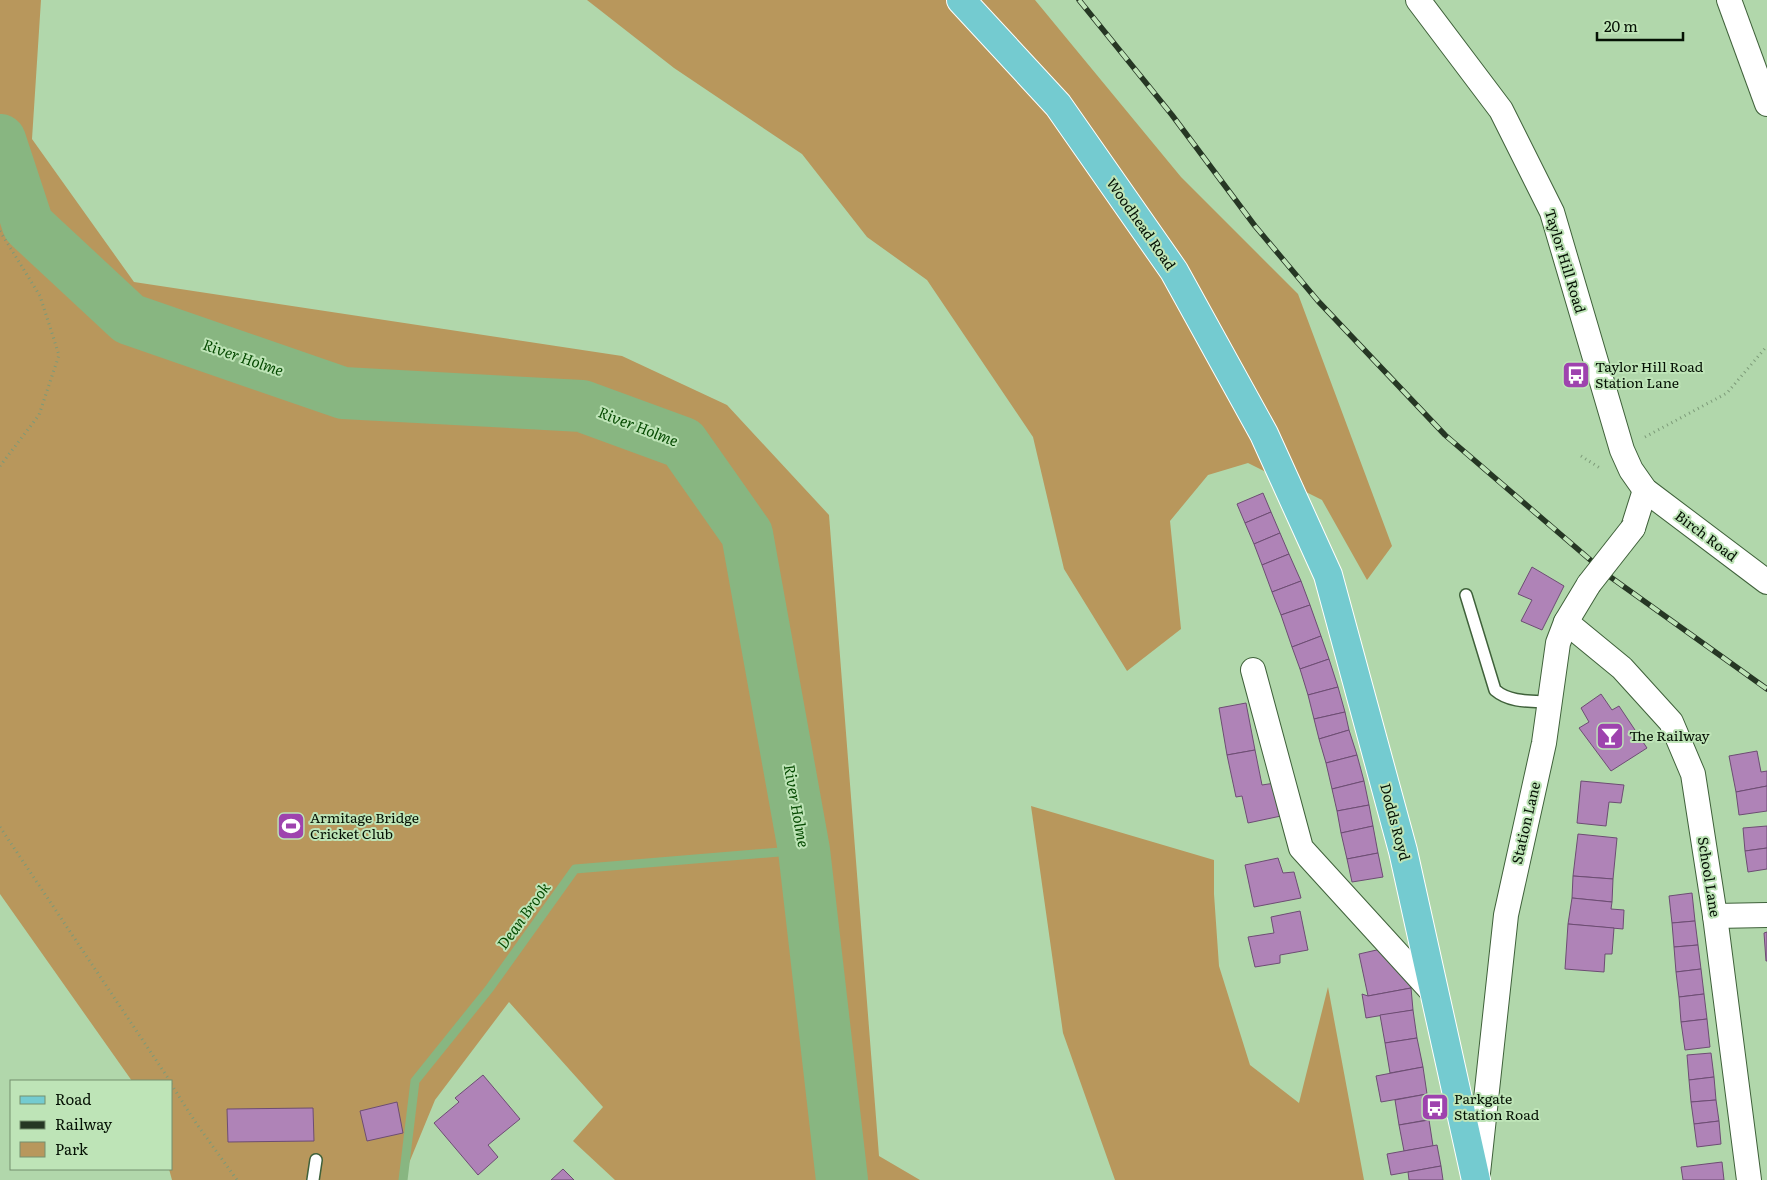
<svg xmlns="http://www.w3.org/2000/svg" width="1767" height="1180" font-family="Literata,serif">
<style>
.green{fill:#b8975c}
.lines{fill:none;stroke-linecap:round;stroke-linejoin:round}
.stream{stroke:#88b681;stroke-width:9}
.river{stroke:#88b681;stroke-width:52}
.building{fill:#af83b7;stroke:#6d4d73}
.service-casing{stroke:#3f613a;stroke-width:14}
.minor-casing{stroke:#3f613a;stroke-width:26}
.primary-casing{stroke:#fff;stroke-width:30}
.path{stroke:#7c9a78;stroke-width:3;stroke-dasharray:1 4;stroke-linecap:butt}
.service{stroke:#fff;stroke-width:11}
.minor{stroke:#fff;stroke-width:24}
.primary{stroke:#74cbd0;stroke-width:28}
.rail-casing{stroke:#263724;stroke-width:5.5}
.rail{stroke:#bee4b7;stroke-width:4;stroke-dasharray:11;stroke-linecap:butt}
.minor-bridge-casing{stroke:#3f613a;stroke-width:26;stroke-linecap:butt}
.minor-bridge{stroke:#fff;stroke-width:24}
.labels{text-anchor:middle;stroke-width:4;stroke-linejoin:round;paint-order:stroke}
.street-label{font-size:14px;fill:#051104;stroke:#bee4b7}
.poi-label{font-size:14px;fill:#051104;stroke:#bee4b7;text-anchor:start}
.water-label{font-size:15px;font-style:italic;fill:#054900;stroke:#bee4b7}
</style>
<rect width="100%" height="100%" fill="#b1d7ab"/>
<g class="green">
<polygon points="0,0 41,0 32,139 134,282 622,356 727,405 829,515 879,1156 920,1180 615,1180 573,1141 603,1107 509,1002 435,1100 402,1180 172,1180 169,1169 171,1169 171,1081 132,1081 0,894"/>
<polygon points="587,0 1035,0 1181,177 1298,294 1392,546 1367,580 1322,500 1248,463 1208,475 1170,521 1181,629 1127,671 1064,569 1033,437 927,280 867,237 802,154 674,68"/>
<polygon points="1031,806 1214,860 1214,894 1219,966 1250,1065 1299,1103 1328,987 1364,1180 1115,1180 1063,1033"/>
</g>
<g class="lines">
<polyline class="stream" points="403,1180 415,1081 489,989 575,869 804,850"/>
<polyline class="river" points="0,140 28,225 129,319 343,393 582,406 683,443 747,534 804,850 842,1180"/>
</g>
<g class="building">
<polygon points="1263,493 1271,512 1245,523 1237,504"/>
<polygon points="1271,512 1280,533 1254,544 1245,523"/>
<polygon points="1280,533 1289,554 1262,565 1254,544"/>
<polygon points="1289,554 1301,581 1272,592 1262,565"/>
<polygon points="1532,567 1564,586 1542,630 1521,621 1532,600 1518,594"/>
<polygon points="1301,581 1310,605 1281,615 1272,592"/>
<polygon points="1310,605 1321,636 1292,647 1281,615"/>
<polygon points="1321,636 1329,659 1300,669 1292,647"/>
<polygon points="1329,659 1338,687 1308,695 1300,669"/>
<polygon points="1338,687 1345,712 1314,719 1308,695"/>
<polygon points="1601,694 1612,710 1619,706 1647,748 1611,771 1579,728 1589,722 1581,708"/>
<polygon points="1246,703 1255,750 1227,755 1219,708"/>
<polygon points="1345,712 1349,730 1319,739 1314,719"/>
<polygon points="1349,730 1357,755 1326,763 1319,739"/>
<polygon points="1255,750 1262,785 1275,783 1281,816 1248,823 1242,796 1236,797 1227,755"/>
<polygon points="1757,751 1761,772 1767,771 1767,786 1736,792 1729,756"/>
<polygon points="1357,755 1364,781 1332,789 1326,763"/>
<polygon points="1364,781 1369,805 1337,811 1332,789"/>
<polygon points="1581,781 1624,785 1621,803 1609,802 1606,826 1577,823"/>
<polygon points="1767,786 1767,811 1739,815 1736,792"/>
<polygon points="1369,805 1373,826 1341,833 1337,811"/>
<polygon points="1373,826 1378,853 1347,859 1341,833"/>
<polygon points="1767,826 1767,848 1745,851 1743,828"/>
<polygon points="1578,834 1617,838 1613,879 1573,876"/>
<polygon points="1767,848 1767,869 1748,872 1745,851"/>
<polygon points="1378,853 1383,877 1352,882 1347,859"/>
<polygon points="1278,858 1283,873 1294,872 1301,898 1254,907 1245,865"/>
<polygon points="1573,876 1613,879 1612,902 1572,898"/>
<polygon points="1692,893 1695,921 1672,923 1669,896"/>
<polygon points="1572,898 1612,902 1611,909 1624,910 1623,929 1568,924"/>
<polygon points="1300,911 1308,950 1280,955 1280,963 1255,967 1248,937 1274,933 1271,917"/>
<polygon points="1695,921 1698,945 1674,947 1672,923"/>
<polygon points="1568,924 1614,928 1612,954 1605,954 1604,972 1565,969"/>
<polygon points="1767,932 1767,961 1766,961 1764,933"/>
<polygon points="1698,945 1701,969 1676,972 1674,947"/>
<polygon points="1381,949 1409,978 1411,988 1368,996 1359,954"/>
<polygon points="1701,969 1704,994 1679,997 1676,972"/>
<polygon points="1411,988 1413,1010 1366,1018 1362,994 1368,996"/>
<polygon points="1704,994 1707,1019 1681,1022 1679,997"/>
<polygon points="1413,1010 1417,1038 1385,1043 1380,1015"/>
<polygon points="1707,1019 1710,1047 1685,1050 1681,1022"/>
<polygon points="1417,1038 1423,1067 1390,1073 1385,1043"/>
<polygon points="1711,1053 1714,1077 1689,1080 1687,1055"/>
<polygon points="1423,1067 1427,1094 1381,1102 1376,1076"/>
<polygon points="483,1075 520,1119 488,1145 498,1157 478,1175 434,1123 459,1102 455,1098"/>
<polygon points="1714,1077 1716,1100 1691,1102 1689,1080"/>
<polygon points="1427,1094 1432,1119 1399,1125 1395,1100"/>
<polygon points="1716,1100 1719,1121 1694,1124 1691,1102"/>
<polygon points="397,1102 403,1133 367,1141 360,1111"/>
<polygon points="313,1108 314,1141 228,1142 227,1109"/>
<polygon points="1429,1120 1433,1146 1404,1151 1399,1125"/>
<polygon points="1719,1121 1721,1144 1697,1147 1694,1124"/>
<polygon points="1437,1145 1441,1166 1391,1175 1387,1154"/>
<polygon points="1722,1162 1724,1180 1683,1180 1681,1167"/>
<polygon points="1441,1166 1443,1180 1409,1180 1408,1172"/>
<polygon points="563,1169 574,1180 551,1180"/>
</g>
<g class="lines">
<g class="service-casing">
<g id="service">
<path d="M1466,595L1495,690C1510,703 1531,701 1550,702"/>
<polyline points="313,1180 316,1160"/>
</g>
</g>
<g class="minor-casing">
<g id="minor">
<polyline points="1418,0 1501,110 1552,212 1622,450 1631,470 1645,490 1767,582"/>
<polyline points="1729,0 1767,104"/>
<polyline points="1633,528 1645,490"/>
<polyline points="1566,622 1622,668 1671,722 1693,774 1715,916 1749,1180"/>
<polyline points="1253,670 1301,848 1436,996"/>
<polyline points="1715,916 1767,915"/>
<polyline points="1478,1173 1506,915 1544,743 1558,643 1566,622 1589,584"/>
</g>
</g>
<g class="primary-casing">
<polyline id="primary" points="961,0 1058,105 1174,271 1264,434 1328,575 1403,851 1476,1180"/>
</g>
<g class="path">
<polyline points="0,231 40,296 59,355 39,415 0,466"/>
<polyline points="1645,437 1727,393 1767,346"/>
<polyline points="1581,456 1600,468"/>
<polyline points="0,827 170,1081"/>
<polyline points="171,1084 196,1123 237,1180"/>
</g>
<use href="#service" class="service"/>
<use href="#minor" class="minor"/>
<use href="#primary" class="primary"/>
<g class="rail-casing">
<polyline id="rail" points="1079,0 1172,115 1255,226 1318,301 1445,435 1609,576 1767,689"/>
</g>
<use href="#rail" class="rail"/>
<g class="minor-bridge-casing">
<polyline id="minor-bridge" points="1589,584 1633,528"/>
</g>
<use href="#minor-bridge" class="minor-bridge"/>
</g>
<defs>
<g id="bus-square" transform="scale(1.4375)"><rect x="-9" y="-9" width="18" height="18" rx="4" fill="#9e43ae" stroke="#bee4b7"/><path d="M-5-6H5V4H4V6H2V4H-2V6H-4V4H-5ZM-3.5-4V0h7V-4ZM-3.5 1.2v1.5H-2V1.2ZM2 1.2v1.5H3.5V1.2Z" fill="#fff"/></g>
<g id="bar-square" transform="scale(1.4375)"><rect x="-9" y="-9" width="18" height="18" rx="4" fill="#9e43ae" stroke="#bee4b7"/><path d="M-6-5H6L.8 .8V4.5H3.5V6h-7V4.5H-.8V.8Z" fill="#fff"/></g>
<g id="stadium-square" transform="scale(1.4375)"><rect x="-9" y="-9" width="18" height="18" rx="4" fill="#9e43ae" stroke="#bee4b7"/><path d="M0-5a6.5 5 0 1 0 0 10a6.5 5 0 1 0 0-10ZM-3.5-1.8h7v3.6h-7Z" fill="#fff"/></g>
</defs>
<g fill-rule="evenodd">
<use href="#bus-square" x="1576" y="375"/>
<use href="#bar-square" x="1610" y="736"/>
<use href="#stadium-square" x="291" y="826"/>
<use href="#bus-square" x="1435" y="1107"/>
</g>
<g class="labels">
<g class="street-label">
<text transform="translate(1141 224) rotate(55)" y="5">Woodhead Road</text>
<text transform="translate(1565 261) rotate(73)" y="5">Taylor Hill Road</text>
<text transform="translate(1706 536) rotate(37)" y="5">Birch Road</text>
<text transform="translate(1395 822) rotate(75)" y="5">Dodds Royd</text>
<text transform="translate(1526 823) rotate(-77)" y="5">Station Lane</text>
<text transform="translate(1709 877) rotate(81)" y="5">School Lane</text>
</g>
<g class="poi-label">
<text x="1595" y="372">Taylor Hill Road<tspan x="1595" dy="16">Station Lane</tspan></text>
<text x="1629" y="741">The Railway</text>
<text x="310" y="823">Armitage Bridge<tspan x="310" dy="16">Cricket Club</tspan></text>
<text x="1454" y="1104">Parkgate<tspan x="1454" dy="16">Station Road</tspan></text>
</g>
<g class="water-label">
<text transform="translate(243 358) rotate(19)" y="5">River Holme</text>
<text transform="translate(638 427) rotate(21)" y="5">River Holme</text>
<text transform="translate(796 806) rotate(80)" y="5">River Holme</text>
<text transform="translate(524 916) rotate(-54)" y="5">Dean Brook</text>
</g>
</g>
<rect x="10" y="1080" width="162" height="90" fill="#bee4b7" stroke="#74906f"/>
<rect x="20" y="1096" width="25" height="8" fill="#74cbd0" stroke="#74906f"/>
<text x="55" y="1105" font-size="15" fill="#051104">Road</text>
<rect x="20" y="1121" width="25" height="8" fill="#263724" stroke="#74906f"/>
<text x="55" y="1130" font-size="15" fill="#051104">Railway</text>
<rect x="20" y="1142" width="25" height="15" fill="#b8975c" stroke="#74906f"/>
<text x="55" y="1155" font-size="15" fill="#051104">Park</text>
<path d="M1597 32v8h86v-8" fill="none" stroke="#051104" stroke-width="2.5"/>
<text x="1604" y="32" font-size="15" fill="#051104" stroke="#bee4b7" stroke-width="4" paint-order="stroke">20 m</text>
</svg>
